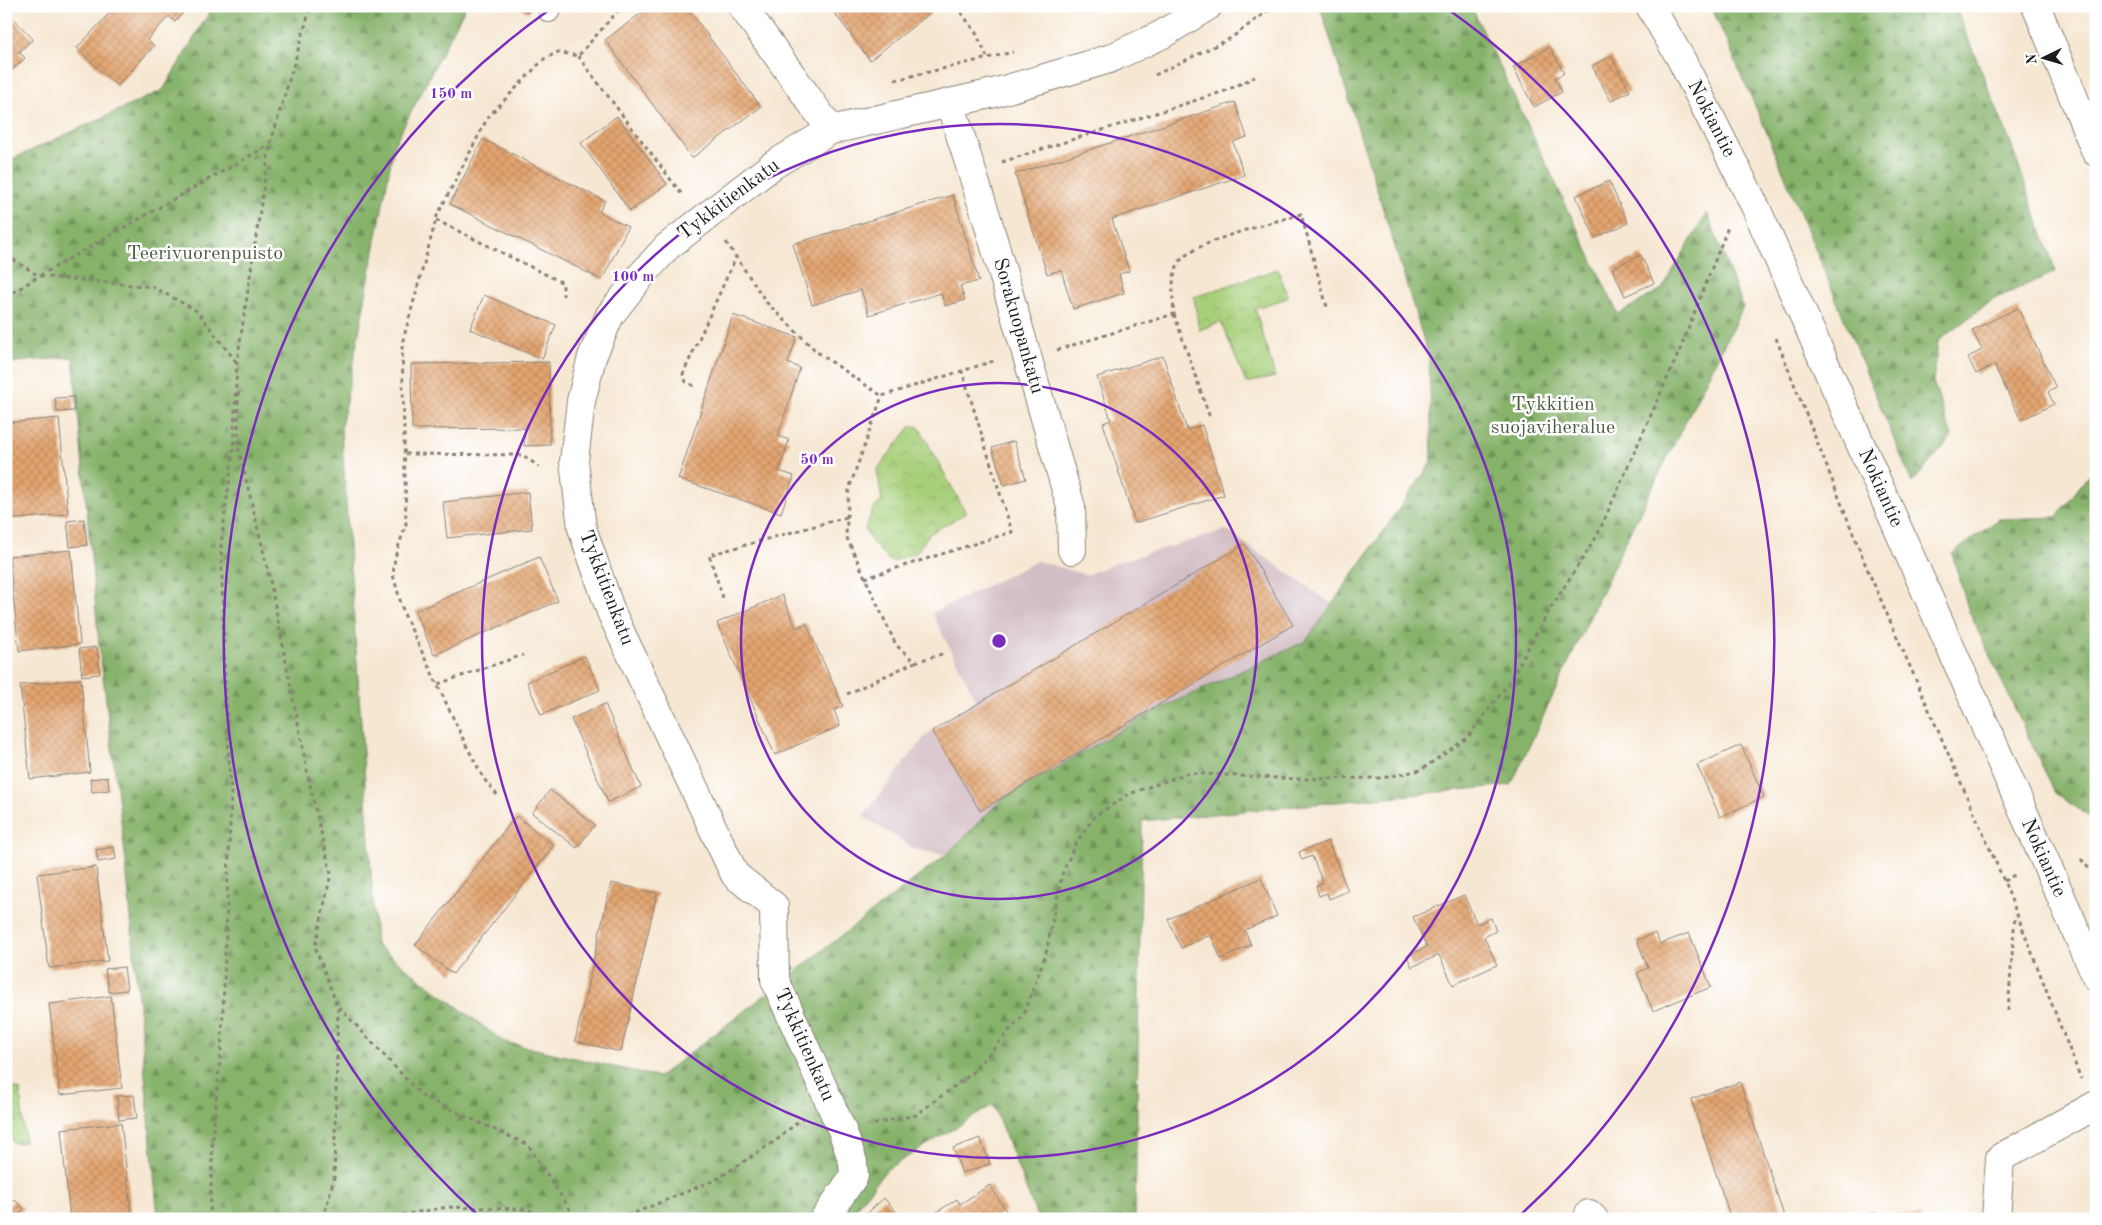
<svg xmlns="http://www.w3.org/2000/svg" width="2102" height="1225" viewBox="0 0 2102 1225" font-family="'Old Standard TT',serif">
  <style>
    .industrial { fill: #d2bec4 }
    .forest { fill: url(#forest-firs); stroke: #516744 }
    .park { fill: url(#park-crowns); stroke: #62764c }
    .building { fill: url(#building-cross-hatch) }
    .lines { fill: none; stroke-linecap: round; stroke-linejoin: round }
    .lane-casing { stroke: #898277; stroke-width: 22 }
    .street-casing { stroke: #898277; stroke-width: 30 }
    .secondary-casing { stroke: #898277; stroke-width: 30 }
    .highway-casing { stroke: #898277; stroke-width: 30 }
    .path { stroke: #898277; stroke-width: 3; stroke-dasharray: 4 4; stroke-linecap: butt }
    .lane { stroke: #fff; stroke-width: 20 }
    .street { stroke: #fff; stroke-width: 28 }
    .secondary { stroke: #fff; stroke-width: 28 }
    .highway { stroke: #fff; stroke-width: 28 }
    .ring { fill: none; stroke: #7b2cbf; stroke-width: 2.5 }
    .labels { text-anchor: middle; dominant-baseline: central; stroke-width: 5; stroke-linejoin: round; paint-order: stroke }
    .street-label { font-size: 20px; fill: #1c1c1c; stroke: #fff }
    .park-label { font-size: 20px; fill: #4d5b3d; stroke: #fff }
    .centre { fill: #7b2cbf; stroke: #fff; stroke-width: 2.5 }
    .ring-label { font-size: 15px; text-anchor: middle; font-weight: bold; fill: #7b2cbf; stroke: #fff; stroke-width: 5; stroke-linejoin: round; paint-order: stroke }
  </style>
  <defs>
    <pattern id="forest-firs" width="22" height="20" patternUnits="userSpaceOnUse" patternTransform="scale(1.25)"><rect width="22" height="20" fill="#86b26b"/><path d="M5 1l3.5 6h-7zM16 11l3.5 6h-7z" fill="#6d9057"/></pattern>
    <pattern id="park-crowns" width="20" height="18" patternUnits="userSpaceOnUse" patternTransform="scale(1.25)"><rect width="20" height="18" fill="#a8d07b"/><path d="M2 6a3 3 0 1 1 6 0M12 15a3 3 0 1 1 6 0" fill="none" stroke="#90b26a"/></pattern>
    <pattern id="building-cross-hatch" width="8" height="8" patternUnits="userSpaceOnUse" patternTransform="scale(1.25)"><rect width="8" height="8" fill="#e3a571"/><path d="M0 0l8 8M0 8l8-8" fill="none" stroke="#c28d61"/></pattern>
  </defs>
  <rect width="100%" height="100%" fill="#fff"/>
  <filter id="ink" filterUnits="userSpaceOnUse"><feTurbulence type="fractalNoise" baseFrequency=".02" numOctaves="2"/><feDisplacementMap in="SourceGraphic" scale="10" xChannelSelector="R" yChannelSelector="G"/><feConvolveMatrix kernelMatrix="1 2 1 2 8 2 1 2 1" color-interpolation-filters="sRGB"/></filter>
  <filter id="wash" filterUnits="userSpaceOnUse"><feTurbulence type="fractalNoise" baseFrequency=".0096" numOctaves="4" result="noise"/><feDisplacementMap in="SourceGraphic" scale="20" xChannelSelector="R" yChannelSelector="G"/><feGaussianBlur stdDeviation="1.12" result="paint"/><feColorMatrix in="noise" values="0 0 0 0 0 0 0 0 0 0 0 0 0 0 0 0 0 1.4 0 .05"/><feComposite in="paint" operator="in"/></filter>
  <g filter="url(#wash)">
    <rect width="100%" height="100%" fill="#f6e7d2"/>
    <!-- industrial -->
    <path class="industrial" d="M1226 530 1331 603 1306 641 1143 717 1001 800 946 855 914 849 863 816 927 734 976 700 932 613 1037 561 1086 575 1115 563Z"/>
    <!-- forest -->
    <path class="forest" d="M213 6H466L394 145 341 428 376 945 504 1042 659 1077 946 855 1001 800 1143 717 1306 641 1432 462 1429 357 1320 6H1471L1618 314 1662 289 1707 213 1743 307 1624 544 1511 785 1142 821 1135 1219H1038L993 1105 887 1169 847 1219H158L125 853 99 644 73 357 6 363V162L163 90Z
      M1711 6H1955L2009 139 2056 272 1994 299 1938 341 1933 382 1952 437 1912 483 1768 135Z
      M2096 465V821L2055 793 1969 612 1952 554 1999 519 2057 517Z"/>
    <!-- park -->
    <path class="park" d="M1278 269 1288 298 1255 308 1275 377 1246 383 1221 322 1199 330 1194 297Z
      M911 426 919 427 966 513 929 534 916 553 891 562 872 543 865 528 873 510 882 500 877 470Z
      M6 1084 20 1090 25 1142 14 1143 6 1134Z"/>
    <g id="blocks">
      <!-- building -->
      <path class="building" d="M116 6H189L175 22 169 16 147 40 154 46 117 86 77 48Z
        M515 6H531L528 13Z
        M651 6H686L761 107 692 158 605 40Z
        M829 6H929L933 11 870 60Z
        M6 11 33 39 19 52 25 58 6 76Z
        M1550 47 1564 73 1555 78 1562 92 1534 107 1513 67Z
        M1611 56 1630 91 1611 101 1592 66Z
        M1235 102 1247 137 1233 142 1244 175 1112 219 1129 271 1119 274 1124 293 1073 309 1061 270 1047 274 1015 174Z
        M617 116 667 184 630 211 581 143Z
        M483 139 605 201 599 212 628 227 602 280 450 204Z
        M1609 181 1628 223 1595 238 1576 196Z
        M953 195 979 281 960 286 965 300 945 306 941 293 869 315 861 290 812 305 793 244Z
        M1641 255 1654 283 1625 296 1612 268Z
        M484 295 556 325 542 359 470 329Z
        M2018 308 2056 388 2048 392 2054 404 2021 420 1994 365 1976 374 1968 357 1982 350 1972 330Z
        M733 315 797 337 788 363 800 368 778 436 789 440 779 471 794 476 781 513 678 479Z
        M1163 356 1187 430 1202 425 1224 495 1135 523 1103 423 1111 420 1097 377Z
        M549 362 550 445 524 446 525 428 412 429 411 364Z
        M74 397V411L57 412 55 398Z
        M59 418 68 514 7 520 6 423Z
        M1014 441 1026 479 1004 485 992 448Z
        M528 492 532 529 447 538 443 502Z
        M84 519 87 545 70 547 67 521Z
        M1245 544 1293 625 980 811 932 731Z
        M71 550 80 644 19 651 9 556Z
        M539 557 558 601 434 655 415 611Z
        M782 595 796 628 806 623 843 706 834 710 840 726 775 755 717 623Z
        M97 647 100 674 82 676 79 649Z
        M585 656 600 690 541 715 527 682Z
        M81 679 90 772 30 779 20 685Z
        M605 704 641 787 608 802 571 719Z
        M1741 745 1764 797 1720 817 1697 765Z
        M108 777 109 790 92 792 90 779Z
        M550 790 595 825 577 848 532 813Z
        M516 816 554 845 453 974 415 945Z
        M1328 841 1348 891 1329 899 1327 893 1319 896 1316 886 1323 883 1312 856 1302 860 1299 852Z
        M114 847 116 859 98 862 96 850Z
        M96 867 108 961 49 968 37 874Z
        M1261 878 1277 916 1245 930 1251 945 1221 959 1211 935 1181 948 1168 919Z
        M611 883 657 893 621 1052 575 1041Z
        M1464 895 1477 924 1491 918 1496 931 1484 937 1497 965 1453 985 1439 955 1412 967 1407 956 1427 947 1413 917Z
        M1655 933 1660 944 1689 933 1711 987 1653 1011 1637 973 1648 968 1637 940Z
        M124 967 127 990 109 992 105 969Z
        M111 996 122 1088 60 1095 49 1004Z
        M1740 1082 1785 1219H1731L1691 1099Z
        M134 1095 137 1118 119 1120 117 1096Z
        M121 1123 132 1219H70L61 1129Z
        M980 1138 990 1164 962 1173 953 1148Z
        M990 1185 1006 1211 997 1217 998 1219H926L957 1199 960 1204Z
        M884 1198 902 1219H861Z
        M15 1200 24 1209 14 1219H6V1208Z
        M1871 1213 1921 1216V1219H1871Z"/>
    </g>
  </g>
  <g filter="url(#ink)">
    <use href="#blocks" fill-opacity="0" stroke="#898277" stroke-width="1"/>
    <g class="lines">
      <!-- lane casing -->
      <g class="lane-casing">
        <path id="lane" d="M549 12 552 6"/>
      </g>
      <!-- street casing -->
      <g class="street-casing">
        <path id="street" d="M742 6 831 130
          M950 103 987 219 1071 507 1072 550
          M1589 1214 1594 1219
          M824 1219 854 1176 853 1162 842 1130 775 980 774 906 735 875 611 612 582 528 574 461 581 401 592 357 610 315 639 278 667 247 773 165 831 130 994 93 1109 59 1161 35 1208 6
          M1996 1219 2000 1158 2096 1105"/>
      </g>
      <!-- secondary casing -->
      <g class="secondary-casing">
        <path id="secondary" d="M1650 6 1681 59 1756 208 2096 976"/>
      </g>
      <!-- highway casing -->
      <g class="highway-casing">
        <path id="highway" d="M2036 6 2096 152"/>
      </g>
      <!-- path -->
      <path class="path" d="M956 6 975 31 988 59
        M578 56 683 196
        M1155 75 1231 38 1274 6
        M895 80 1013 52
        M1002 162 1225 91 1255 77
        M436 220 563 283V296
        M726 242 767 303 817 352 882 396
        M6 255 39 276 153 287 197 311 237 363
        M6 297 39 276 269 145
        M1174 314 1210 418
        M1776 338 1866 566 2004 881 2081 1079
        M1057 350 1174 314C1173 298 1170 275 1180 261 1194 241 1276 222 1301 214L1327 307
        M694 386 686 382 683 374 736 257
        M238 392V446L269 575 311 790 331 874 315 947 338 1007 334 1178 323 1219
        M405 454 523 455 539 467
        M865 578 1012 532 962 371
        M723 598 709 555 847 517
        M942 654 915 662 896 645 846 536 849 489 882 396 997 360
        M438 684 523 655
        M847 694 915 662
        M497 795 484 779 466 745 404 614 393 575 395 557 406 524 402 344 437 216 488 117 544 59 558 52 578 56 622 6
        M2081 859 2096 877
        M2004 881 2016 874
        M339 1007 422 1096 528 1145 576 1219
        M2008 1011 2015 915
        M874 1124 916 1115 971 1074 1024 1014 1046 953 1062 874 1076 843 1095 816 1129 794 1188 773 1296 779 1382 778 1421 770 1467 738 1508 684 1550 609 1597 536 1679 352 1728 227
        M210 1219 213 1133 222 1038 231 795 225 683 221 544 233 453 237 362 270 145 311 6
        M378 1219 448 1207 525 1209 556 1219
        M620 1219 717 1179 778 1139 802 1118"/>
      <!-- lane -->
      <use href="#lane" class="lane"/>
      <!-- street -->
      <use href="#street" class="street"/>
      <!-- secondary -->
      <use href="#secondary" class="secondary"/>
      <!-- highway -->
      <use href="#highway" class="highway"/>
    </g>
  </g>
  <!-- distance rings -->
  <g class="ring">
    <circle cx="999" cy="641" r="258"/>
    <circle cx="999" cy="641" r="517"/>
    <path d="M480 1217A775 775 0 0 1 549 10M1449 10A775 775 0 0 1 1518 1217"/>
  </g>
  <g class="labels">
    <!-- street labels -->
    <g class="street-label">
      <text transform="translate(1711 119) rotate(63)">Nokiantie</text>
      <text transform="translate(729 200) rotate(-37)">Tykkitienkatu</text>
      <text transform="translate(1018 326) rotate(74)">Sorakuopankatu</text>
      <text transform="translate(1880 488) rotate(66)">Nokiantie</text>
      <text transform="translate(606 588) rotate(69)">Tykkitienkatu</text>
      <text transform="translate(2043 858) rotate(66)">Nokiantie</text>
      <text transform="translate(804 1045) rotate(66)">Tykkitienkatu</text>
    </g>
    <!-- park labels -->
    <g class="park-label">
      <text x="205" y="254">Teerivuorenpuisto</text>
      <text x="1553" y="405">Tykkitien<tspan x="1553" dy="23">suojaviheralue</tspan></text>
    </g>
  </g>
  <circle cx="999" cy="641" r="8" class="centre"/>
  <g class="ring-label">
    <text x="451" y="98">150 m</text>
    <text x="633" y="281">100 m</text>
    <text x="817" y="464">50 m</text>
  </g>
  <!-- margin -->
  <rect width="2102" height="1225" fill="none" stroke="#fff" stroke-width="25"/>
  <!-- north arrow -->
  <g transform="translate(2044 58) rotate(265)" stroke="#ffffff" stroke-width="4" paint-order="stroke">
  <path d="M0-4L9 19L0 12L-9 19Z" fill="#1c1c1c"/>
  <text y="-8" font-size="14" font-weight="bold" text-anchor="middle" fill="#1c1c1c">N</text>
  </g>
</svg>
